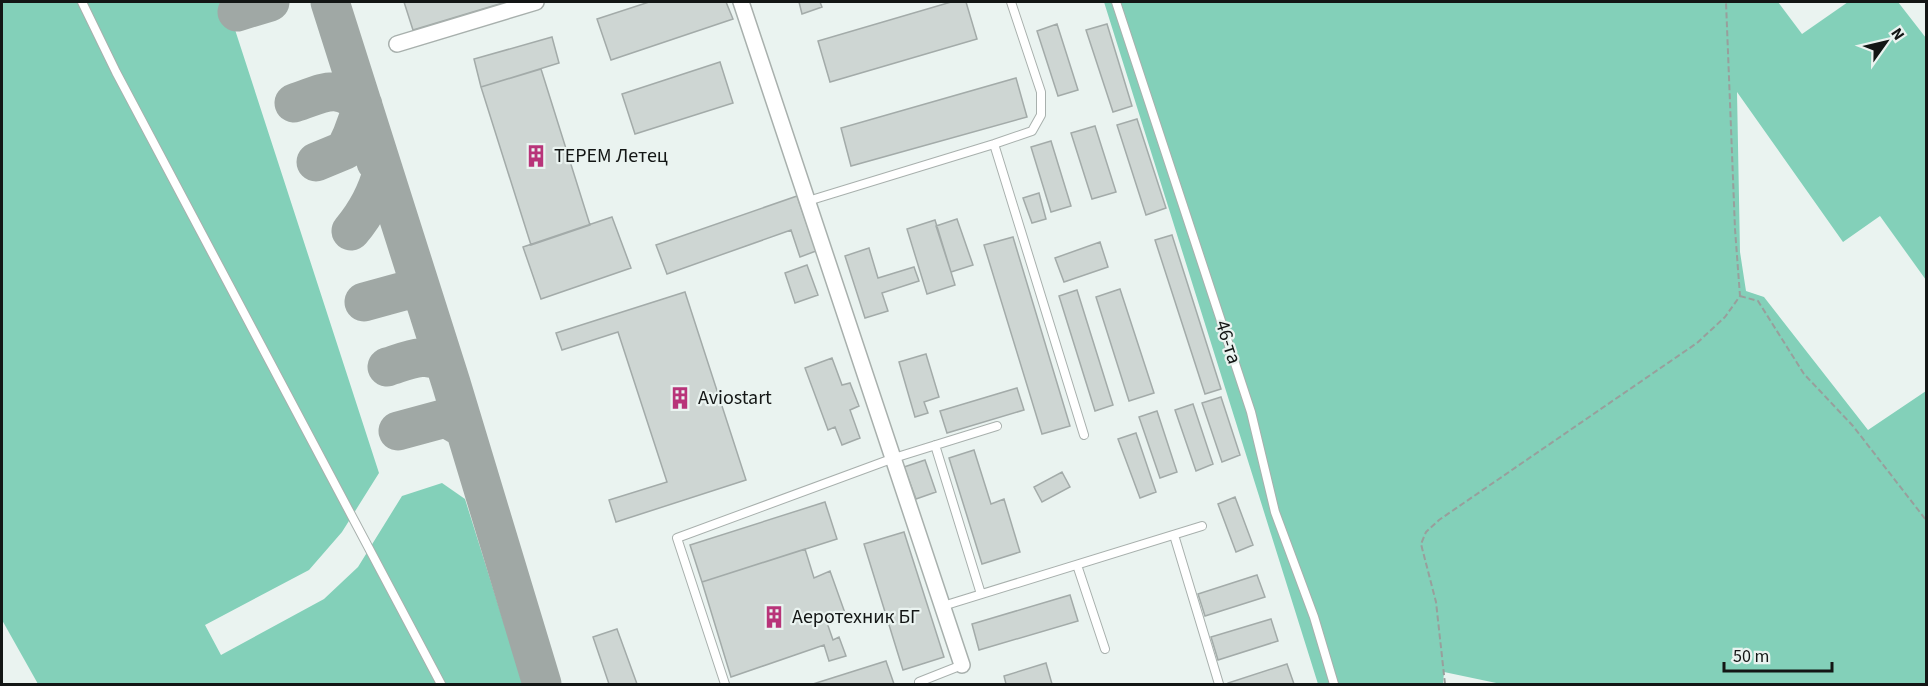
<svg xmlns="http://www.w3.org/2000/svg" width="1928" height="686" viewBox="0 0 1928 686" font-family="'Source Sans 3',sans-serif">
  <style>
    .green { fill: #83d0b9 }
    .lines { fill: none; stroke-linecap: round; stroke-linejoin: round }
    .taxiway { stroke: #a0a8a5; stroke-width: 39 }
    .building { fill: #ced6d3; stroke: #a3aba9; stroke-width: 1.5 }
    .lane-casing { stroke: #a8b0ad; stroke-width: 10 }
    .street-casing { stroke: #a8b0ad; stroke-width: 18 }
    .path { stroke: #989f9c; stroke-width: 2; stroke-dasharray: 6 3; stroke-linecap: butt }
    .lane { stroke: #fff; stroke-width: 8 }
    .street { stroke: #fff; stroke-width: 15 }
    .labels { text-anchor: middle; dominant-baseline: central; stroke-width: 4.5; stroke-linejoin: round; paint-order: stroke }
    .poi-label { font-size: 20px; fill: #131615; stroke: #eaf3f0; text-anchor: start }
    .street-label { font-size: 20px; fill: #131615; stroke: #eaf3f0 }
  </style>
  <rect width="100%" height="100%" fill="#eaf3f0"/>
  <!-- green -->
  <path class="green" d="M2 2H226L379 473 342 532 309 570 205 625 221 655 324 599 358 567 402 496 442 483 465 499 523 684H38L2 620Z
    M1104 2H1778L1802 34 1848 2H1898L1926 38V280L1880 216 1843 242 1737 92 1740 252 1746 291 1764 297 1868 430 1926 391V684H1501L1444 672 1443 684H1318Z"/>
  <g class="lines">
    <!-- taxiway -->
    <path class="taxiway" d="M330 2 451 383 542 684
      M237 12 270 2
      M294 103C325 93 335 83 363 105L352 135 345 150 316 162
      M351 231C367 212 377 193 383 169L376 162
      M364 302 404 291 410 290 423 296
      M387 367C407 361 425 351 444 363
      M398 431 446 418 465 429"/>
  </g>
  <!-- building -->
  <path class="building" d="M404 2H506L413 30Z
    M649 2H726L733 19 611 60 597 19Z
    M799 2H820L822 7 802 14Z
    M951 2H966L977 39 830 82 818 41Z
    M1057 24 1078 90 1058 96 1037 31Z
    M1107 24 1132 106 1113 112 1086 30Z
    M552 37 559 63 481 87 474 59Z
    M720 62 733 103 635 134 622 94Z
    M541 69 590 225 531 245 481 87Z
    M1016 78 1027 117 851 166 841 128Z
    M1137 119 1166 208 1146 215 1117 125Z
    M1095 126 1116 192 1092 199 1071 133Z
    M1051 141 1071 206 1051 212 1031 147Z
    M1039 193 1046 219 1032 223 1023 198Z
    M797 196 816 251 800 257 791 230 667 274 656 245Z
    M612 217 631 268 541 299 523 247Z
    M957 219 973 265 951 272 936 226Z
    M935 220 955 285 927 294 907 229Z
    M1172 235 1221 389 1205 394 1155 240Z
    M1013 237 1070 426 1042 434 984 245Z
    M1100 242 1108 267 1064 282 1055 258Z
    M869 248 878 278 914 267 919 281 882 293 888 311 865 318 845 256Z
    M807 265 818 295 795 303 785 273Z
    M1120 289 1154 393 1129 401 1096 297Z
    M1077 290 1113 405 1095 411 1059 296Z
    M685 292 746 480 616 522 609 500 667 482 618 332 562 350 556 333Z
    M926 354 939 397 924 402 928 413 915 417 899 362Z
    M832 358 842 385 850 383 859 406 850 410 860 438 842 445 835 427 828 430 805 368Z
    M1017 388 1024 410 947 433 940 411Z
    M1221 397 1240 455 1222 462 1202 403Z
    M1193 404 1213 464 1196 471 1175 410Z
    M1157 411 1177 472 1160 478 1139 417Z
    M1136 433 1156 492 1140 498 1118 439Z
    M974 450 991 504 1004 499 1020 552 982 564 949 458Z
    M925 460 936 492 916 499 904 467Z
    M1062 472 1070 487 1042 502 1034 487Z
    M1235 497 1253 545 1236 552 1218 504Z
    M825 502 837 539 702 582 690 545Z
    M904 532 944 657 903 670 864 544Z
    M805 549 814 578 830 571 845 613 826 620 833 640 839 637 846 656 829 661 824 645 731 677 702 582Z
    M1257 575 1265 597 1205 616 1198 594Z
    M1070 595 1078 621 979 650 972 624Z
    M1271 619 1278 641 1218 660 1211 637Z
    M617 629 637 684H609L593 637Z
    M886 661 894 684H813Z
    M1046 663 1052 684H1006L1004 676Z
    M1287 664 1294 684H1228V683Z"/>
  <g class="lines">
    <!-- lane casing -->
    <g class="lane-casing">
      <path id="lane" d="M82 2 116 72 441 684
        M1116 2 1251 412 1275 512 1314 617 1334 684
        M994 144 1084 435
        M808 201 994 144 1032 131 1041 115V92L1011 2
        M935 445 981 594
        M1174 535 1219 684
        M1077 565 1105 649
        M943 606 1202 526
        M725 684 677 538 894 458 997 426
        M920 684 919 682 962 665"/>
    </g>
    <!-- street casing -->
    <g class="street-casing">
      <path id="street" d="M741 2 962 665
        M397 44 536 2"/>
    </g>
    <!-- path -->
    <path class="path" d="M1740 296 1758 301 1804 374 1853 426 1926 520
      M1445 684 1436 602 1421 544 1426 532 1439 520 1697 343 1725 317 1740 296 1735 229 1726 2"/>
    <!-- lane -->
    <use href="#lane" class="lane"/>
    <!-- street -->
    <use href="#street" class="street"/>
  </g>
  <!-- icons -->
  <defs>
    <g id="building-bare" transform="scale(1.8)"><path d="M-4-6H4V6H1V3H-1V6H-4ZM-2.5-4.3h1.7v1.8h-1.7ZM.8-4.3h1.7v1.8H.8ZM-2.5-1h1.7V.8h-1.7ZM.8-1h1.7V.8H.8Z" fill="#b83479" stroke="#eaf3f0" stroke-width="2.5" paint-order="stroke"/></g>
  </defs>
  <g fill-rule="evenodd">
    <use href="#building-bare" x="536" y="156"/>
    <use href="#building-bare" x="680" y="398"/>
    <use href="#building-bare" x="774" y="617"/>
  </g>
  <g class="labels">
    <!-- poi labels -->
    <g class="poi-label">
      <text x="554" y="156">ТЕРЕМ Летец</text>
      <text x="698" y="398">Aviostart</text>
      <text x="792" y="617">Аеротехник БГ</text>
    </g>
    <!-- street labels -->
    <g class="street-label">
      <text transform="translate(1228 342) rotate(72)">46-та</text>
    </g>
  </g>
  <!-- border -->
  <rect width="1928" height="686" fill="none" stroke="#131615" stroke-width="6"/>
  <!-- north arrow -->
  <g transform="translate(1886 42) rotate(56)" stroke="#eaf3f0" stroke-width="4.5" paint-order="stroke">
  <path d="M0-4.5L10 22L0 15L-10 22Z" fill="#131615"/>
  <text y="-9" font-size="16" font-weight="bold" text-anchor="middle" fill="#131615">N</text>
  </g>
  <!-- scale -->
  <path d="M1724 662v9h108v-9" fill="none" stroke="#131615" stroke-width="3"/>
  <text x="1733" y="662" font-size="18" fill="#131615" stroke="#eaf3f0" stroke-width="4.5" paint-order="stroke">50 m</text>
</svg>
